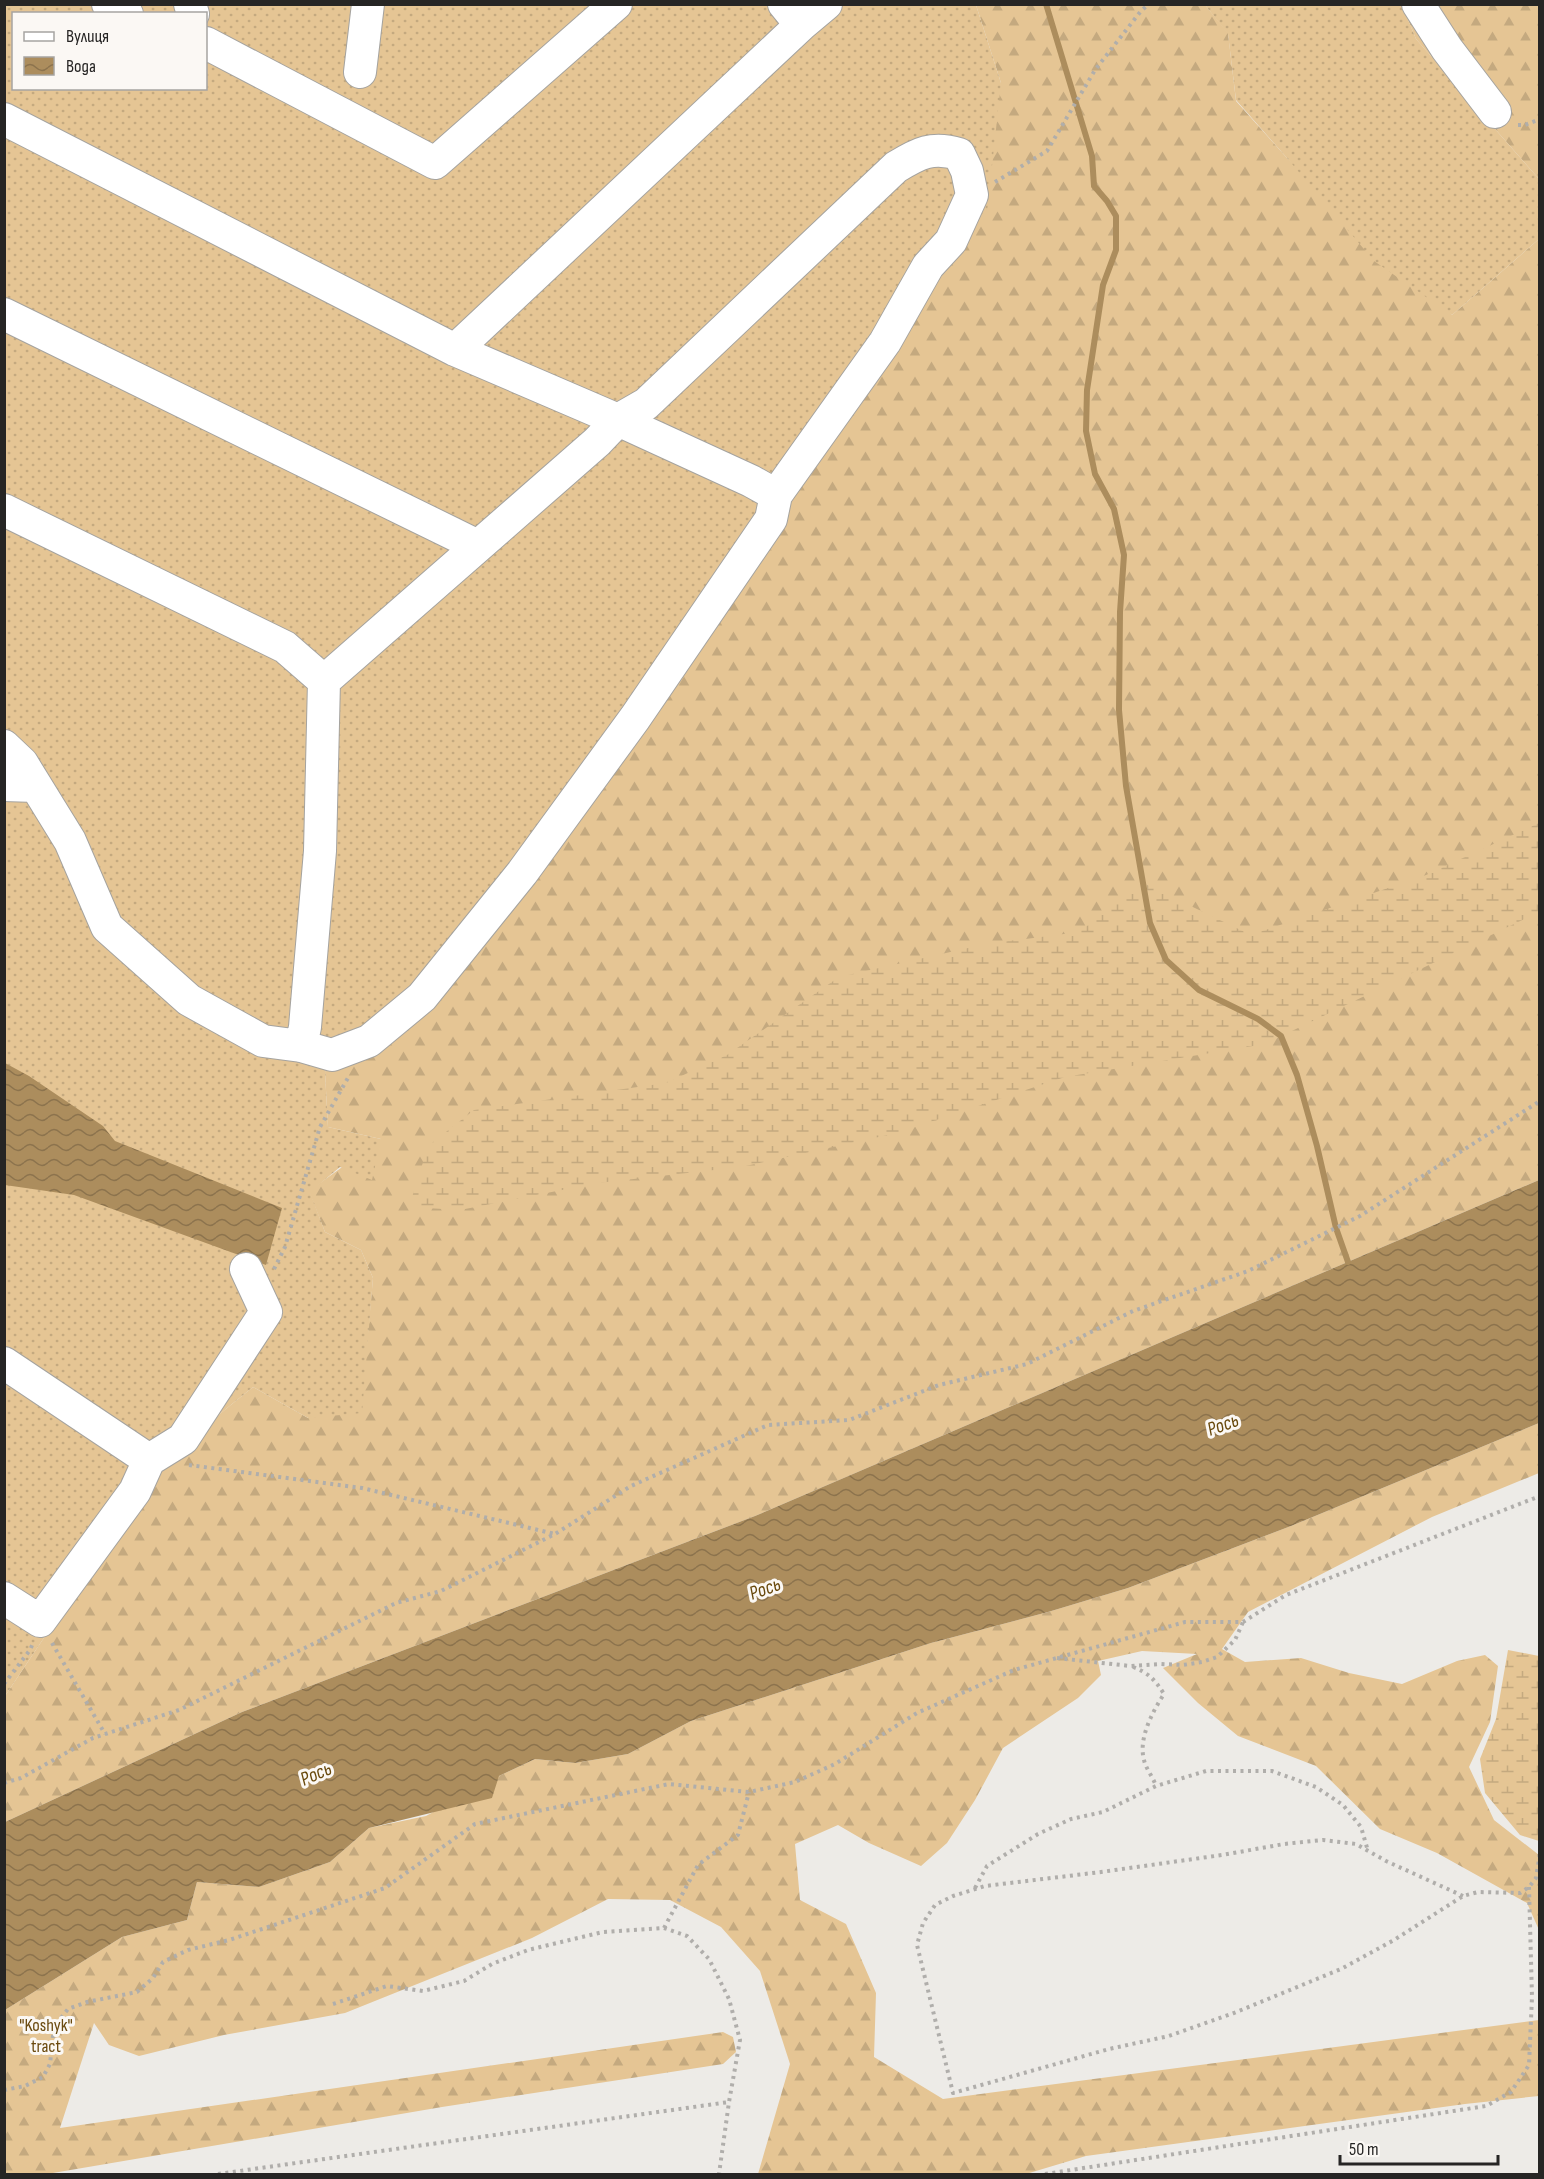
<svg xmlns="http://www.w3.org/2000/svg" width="1544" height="2179" viewBox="0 0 1544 2179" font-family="'Sofia Sans Condensed',sans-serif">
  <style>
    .forest { fill: url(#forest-firs) }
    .wetland { fill: url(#wetland-marsh) }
    .garden { fill: url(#garden-dots); fill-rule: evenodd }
    .water { fill: url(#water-waves) }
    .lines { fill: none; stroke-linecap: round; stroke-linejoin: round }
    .stream { stroke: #ac8d5d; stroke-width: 6 }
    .minor-casing { stroke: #a5a39f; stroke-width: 34 }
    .path { stroke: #b0aeab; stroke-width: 4; stroke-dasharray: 3 4.5; stroke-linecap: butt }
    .minor { stroke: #fff; stroke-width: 32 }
    .labels { text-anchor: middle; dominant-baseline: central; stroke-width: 6; stroke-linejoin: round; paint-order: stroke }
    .park-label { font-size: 18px; fill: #6a490e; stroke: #fbf8f4 }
    .water-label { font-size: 20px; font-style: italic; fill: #68480b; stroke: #fbf8f4 }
  </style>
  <defs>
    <pattern id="forest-firs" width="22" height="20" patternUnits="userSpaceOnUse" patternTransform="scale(1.5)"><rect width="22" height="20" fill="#e5c594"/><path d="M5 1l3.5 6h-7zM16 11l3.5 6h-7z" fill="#c4a97f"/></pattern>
    <pattern id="wetland-marsh" width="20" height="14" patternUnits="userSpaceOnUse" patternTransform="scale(1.5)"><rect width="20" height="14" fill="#e5c594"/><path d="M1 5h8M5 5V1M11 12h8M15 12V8" fill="none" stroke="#c4a97f"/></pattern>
    <pattern id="garden-dots" width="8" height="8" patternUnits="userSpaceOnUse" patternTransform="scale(1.5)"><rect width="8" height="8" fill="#e5c594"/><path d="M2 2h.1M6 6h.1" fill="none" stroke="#c4a97f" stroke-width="1.8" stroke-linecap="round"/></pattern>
    <pattern id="water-waves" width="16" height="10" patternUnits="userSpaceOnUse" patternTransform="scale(1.5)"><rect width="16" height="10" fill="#ac8d5d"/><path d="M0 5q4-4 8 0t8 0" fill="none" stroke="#8c734d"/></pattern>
  </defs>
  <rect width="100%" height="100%" fill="#edebe7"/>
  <!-- forest -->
  <path class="forest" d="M976 5H1205L1228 33 1236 101 1287 158 1452 315 1539 239V1180L755 1516 242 1712 5 1822V1696L163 1460 253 1387 308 1418 367 1344 373 1278 361 1250 325 1232 309 1191 381 1139 328 1127 325 1072 424 1012 1001 83Z
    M1402 5H1539V179L1416 39Z
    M1539 1423V1473L1432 1517 1248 1612 1222 1649 1245 1662 1301 1658 1349 1673 1402 1684 1457 1661 1485 1655 1498 1666 1490 1722 1469 1767 1494 1820 1539 1855V1930L1527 1903 1437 1853 1380 1829 1316 1766 1238 1736 1198 1703 1163 1668 1197 1654 1142 1651 1098 1661 1101 1675 1078 1698 1003 1748 975 1800 947 1843 921 1866 869 1843 838 1825 795 1844 800 1900 846 1924 876 1993 874 2057 943 2099 1539 2020V2096L1465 2104 1086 2156 1026 2174H758L790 2064 760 1971 721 1927 670 1900 608 1899 532 1938 345 2013 224 2035 139 2056 109 2045 94 2023 60 2128 723 2032 733 2037 736 2052 723 2064 442 2107 47 2174H5V2010L122 1937 187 1920 197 1882 259 1887 330 1862 369 1828 426 1816 499 1776 535 1759 575 1763 628 1754 691 1721 931 1643 1048 1612 1128 1588 1291 1526Z"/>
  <!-- wetland -->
  <path class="wetland" d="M1539 823V912L1265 1044 1065 1077 897 1133 741 1167 598 1183 460 1210 409 1207 428 1146 474 1110 666 1083 727 1055 839 977 986 944 1079 932 1143 883 1251 935 1426 875Z
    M1508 1650 1539 1656V1841L1520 1835 1485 1793 1480 1759 1496 1719Z"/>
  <!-- garden -->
  <path class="garden" d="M5 5H976L1001 83 987 212 424 1012 325 1072 328 1127 381 1139 372 1180 340 1167 310 1192 325 1232 361 1250 373 1278 362 1413 308 1418 253 1387 163 1460 5 1696ZM14 14H206V88H14Z
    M1205 5H1402L1416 39 1539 179V239L1452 315 1374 261 1287 158 1236 100 1228 34Z"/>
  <!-- water -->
  <path class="water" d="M5 1063 29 1076 103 1126 115 1141 282 1208 266 1265 74 1195 5 1185Z
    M1539 1180V1423L1291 1526 1128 1588 1048 1612 931 1643 691 1721 628 1754 575 1763 535 1759 499 1776 492 1798 369 1828 330 1862 259 1887 197 1882 187 1920 122 1937 5 2010V1822L242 1712 755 1516Z"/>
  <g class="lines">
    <!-- stream -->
    <path class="stream" d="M1046 4 1092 156 1094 186 1107 201 1116 216V250L1103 285 1087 390 1086 431 1095 474 1114 509 1124 555 1120 612 1119 710 1126 786 1150 923 1166 960 1199 990 1258 1019 1281 1036 1297 1075 1317 1146 1336 1228 1348 1262"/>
    <!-- minor casing -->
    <g class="minor-casing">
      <path id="minor" d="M108 4 127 14
        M190 4 193 14
        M1418 4 1447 49 1495 112
        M801 25 826 4
        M206 43 435 163 616 4
        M360 72 368 4
        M4 119 455 350 618 420 597 442 324 681
        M4 314 478 546
        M455 350 801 25 784 4
        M618 420 646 404 896 167C919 153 932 146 959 154L967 171 972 195 951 241 928 266 885 342 776 495
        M4 510 285 647 324 681 320 851 305 1027 301 1046
        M4 746 22 763 70 841 107 927 189 1000 263 1041 301 1046 332 1055 369 1041 422 997 522 873 635 718 771 519 776 495 751 481 618 420
        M4 785 36 786
        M4 1363 149 1460
        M4 1598 40 1621 135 1491 149 1460 183 1439 266 1312 246 1269"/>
    </g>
    <!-- path -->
    <path class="path" d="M1518 125H1525L1540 119
      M995 182 1047 151 1095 70 1141 11 1149 4
      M274 1269 285 1247 320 1127 349 1076
      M189 1465 362 1488 555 1534
      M52 1643 105 1734
      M1057 1658 1130 1666 1161 1664 1183 1665 1202 1662 1217 1657 1235 1640 1243 1622
      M1133 1667C1149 1673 1155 1680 1164 1694 1153 1711 1138 1738 1144 1760 1146 1769 1153 1777 1156 1786
      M4 1684 30 1650 33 1643
      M4 1783 21 1778 93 1738 179 1710 396 1603 441 1591 555 1534 631 1486 768 1425 849 1420 939 1385 1027 1364 1133 1311 1248 1271 1360 1216 1540 1101
      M975 1888 987 1866 1038 1834 1071 1819 1103 1812 1156 1786 1206 1771H1272L1316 1787 1343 1805 1361 1827 1368 1851
      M1463 1896 1386 1861 1356 1844 1323 1840 1284 1844 1222 1855 1101 1872 985 1886 953 1896 935 1905 923 1923 917 1945 953 2093 1109 2049 1169 2036 1234 2013 1341 1969 1394 1940 1463 1896 1478 1892 1520 1893 1529 1887 1536 1878 1540 1853
      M664 1928 698 1865 738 1835 749 1792
      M333 2004 387 1986 423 1991 464 1981 492 1964 528 1950 603 1932 664 1928 687 1936 709 1959 729 1999 740 2040 729 2102 719 2174
      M4 2090 25 2086 43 2077 50 2064 54 2027 68 2009 87 2002 137 1992 153 1978 163 1962 188 1950 229 1940 385 1888 475 1824 669 1784 749 1792 795 1782 835 1764 917 1713 1014 1670 1185 1622H1243L1286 1595 1540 1496
      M218 2174 729 2102
      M1045 2174 1486 2106 1511 2092 1529 2065 1532 1997 1529 1887"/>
    <!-- minor -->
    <use href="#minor" class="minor"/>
  </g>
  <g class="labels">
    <!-- park labels -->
    <g class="park-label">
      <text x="46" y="2025">"Koshyk"<tspan x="46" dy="21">tract</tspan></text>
    </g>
    <!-- water labels -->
    <g class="water-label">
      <text transform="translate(1223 1425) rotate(-20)">Рось</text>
      <text transform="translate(765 1589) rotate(-20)">Рось</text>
      <text transform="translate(316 1774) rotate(-24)">Рось</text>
    </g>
  </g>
  <!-- border -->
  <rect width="1544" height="2179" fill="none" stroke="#262524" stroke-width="12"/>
  <!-- legend -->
  <rect x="12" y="12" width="195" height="78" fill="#fbf8f4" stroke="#a6a4a1" stroke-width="1.5"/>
  <rect x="24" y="32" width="30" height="9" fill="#ffffff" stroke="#a6a4a1" stroke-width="1.5"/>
  <text x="66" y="42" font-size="18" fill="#262524">Вулиця</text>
  <rect x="24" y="57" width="30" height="18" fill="url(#water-waves)" stroke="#a6a4a1" stroke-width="1.5"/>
  <text x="66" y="72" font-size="18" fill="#262524">Вода</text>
  <!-- scale -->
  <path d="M1340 2155v9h158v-9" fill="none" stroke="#262524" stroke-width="3"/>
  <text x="1349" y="2155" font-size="18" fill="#262524" stroke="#fbf8f4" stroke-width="4.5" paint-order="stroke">50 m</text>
</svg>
